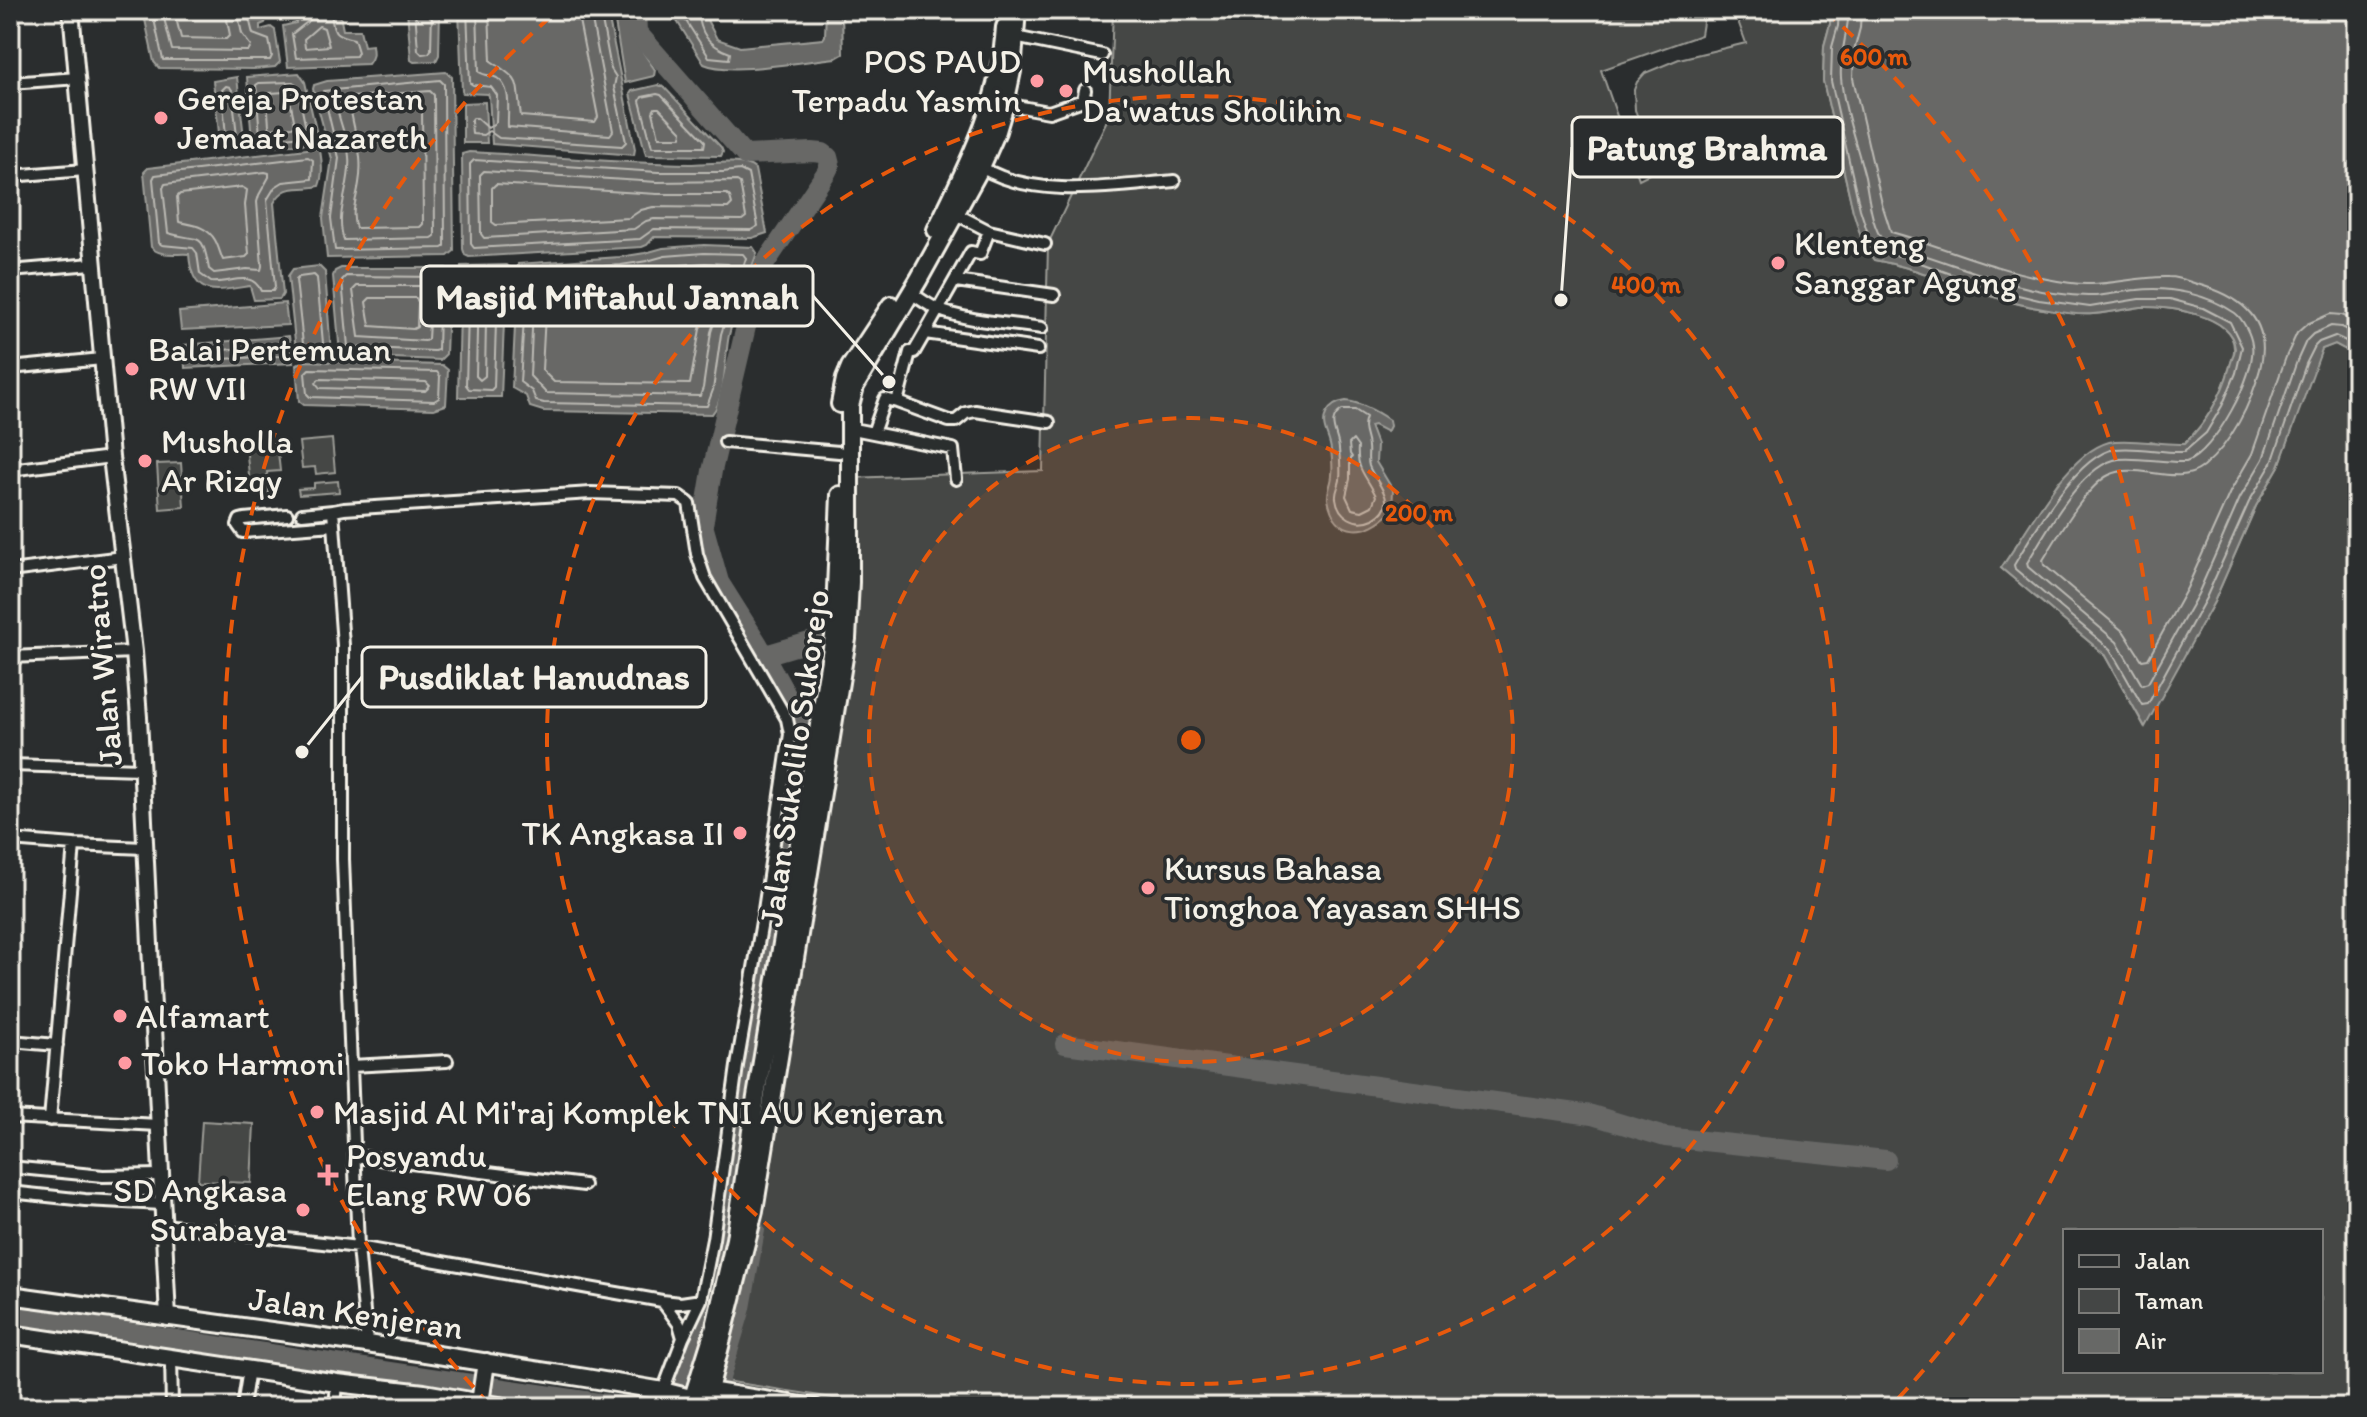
<svg xmlns="http://www.w3.org/2000/svg" width="2367" height="1417" viewBox="0 0 2367 1417" font-family="Itim,sans-serif">
  <style>
    .green { fill: #444645; stroke: #9c9c96; stroke-width: 2; fill-rule: evenodd }
    .water { fill: #676866; stroke: #9f9f9a; stroke-width: 2 }
    .lines { fill: none; stroke-linecap: round; stroke-linejoin: round }
    .shore { stroke: #bcbab4; stroke-width: 2 }
    .river { stroke: #676866; stroke-width: 20 }
    .street-casing { stroke: #f4f1e8; stroke-width: 16 }
    .secondary-casing { stroke: #f4f1e8; stroke-width: 20 }
    .primary-casing { stroke: #f4f1e8; stroke-width: 22 }
    .street { stroke: #2a2d2e; stroke-width: 10 }
    .secondary { stroke: #2a2d2e; stroke-width: 14 }
    .primary { stroke: #2a2d2e; stroke-width: 16 }
    .ring { fill: none; stroke: #e8590c; stroke-width: 4; stroke-dasharray: 14 10 }
    .poi-dot { fill: #ff9aa2; stroke: #2a2d2e; stroke-width: 3 }
    .labels { text-anchor: middle; dominant-baseline: central; stroke-width: 7; stroke-linejoin: round; paint-order: stroke }
    .poi-label { font-size: 34px; fill: #f4f1e8; stroke: #2a2d2e; text-anchor: start }
    .street-label { font-size: 34px; fill: #f4f1e8; stroke: #2a2d2e }
    .centre { fill: #e8590c; stroke: #2a2d2e; stroke-width: 4 }
    .ring-label { font-size: 24px; text-anchor: middle; font-weight: bold; fill: #e8590c; stroke: #2a2d2e; stroke-width: 7; stroke-linejoin: round; paint-order: stroke }
    .leader { fill: none; stroke: #f4f1e8; stroke-width: 3 }
    .callout-dot { fill: #f4f1e8; stroke: #2a2d2e; stroke-width: 3 }
    .callout { fill: #2a2d2e; stroke: #f4f1e8; stroke-width: 3 }
    .callout-label { font-size: 36px; text-anchor: middle; font-weight: bold; fill: #f4f1e8 }
  </style>
  <rect width="100%" height="100%" fill="#2a2d2e"/>
  <filter id="ink" filterUnits="userSpaceOnUse"><feTurbulence type="fractalNoise" baseFrequency=".0125" numOctaves="2"/><feDisplacementMap in="SourceGraphic" scale="16" xChannelSelector="R" yChannelSelector="G"/><feConvolveMatrix kernelMatrix="1 2 1 2 8 2 1 2 1" color-interpolation-filters="sRGB"/></filter>
  <g filter="url(#ink)">
    <!-- green -->
    <path class="green" d="M1113 10H1705L1701 35 1601 70 1639 179 1653 172 1647 141 1635 110 1634 90 1637 82 1645 73 1679 59 1746 43 1734 10H1831L1830 24 1824 46 1823 81 1853 211 1874 260C1930 270 1981 298 2038 308 2055 311 2076 316 2093 314 2109 313 2125 309 2141 307 2167 306 2233 314 2234 348 2235 353 2231 361 2230 366 2222 396 2206 423 2184 444L2165 445 2151 441 2059 481 2001 568 2104 654 2144 726 2214 602 2256 506 2279 466 2314 367 2322 349 2335 344 2352 353 2357 360V1407H891L712 1379 732 1302 850 577V478L1043 471 1048 244 1109 116ZM2065 1231H2321V1371H2065Z
      M332 439 335 472 316 474 315 467 302 468 299 442Z
      M277 443 280 471 267 472 269 493 251 495 246 445Z
      M181 463 184 507 160 509 157 464Z
      M338 481 339 492 299 495 298 489 314 488V483Z
      M202 1121 254 1124 251 1183 198 1181Z"/>
    <!-- water -->
    <path class="water" d="M143 10H247L266 20 265 23 260 25V30L271 27 275 30 280 62 275 67 254 69 159 68 154 62Z
      M339 10 343 30H360L364 46 372 45C373 53 374 57 368 64L288 67 283 26 296 23V15Z
      M407 10H440L439 55 436 61 414 62 411 60Z
      M459 10H607L635 149 634 155 492 144 489 96 488 94 463 93 462 91Z
      M613 10H624C629 34 642 50 655 70L654 76 625 83Z
      M670 10H705L708 22 717 39 740 47 823 39 825 36 826 10H842L843 54 836 58C804 61 731 76 704 64Z
      M1831 10H2357V360L2352 353 2335 344 2322 349 2279 466 2256 506 2214 602 2145 727 2104 654 2001 568C2027 533 2069 446 2115 441 2139 439 2161 445 2184 444 2206 423 2222 396 2230 366 2231 361 2235 353 2235 348 2232 314 2167 306 2141 307 2125 309 2109 313 2093 314 2076 316 2055 311 2038 308 1981 298 1930 270 1874 260L1864 247 1853 211 1823 81 1824 46 1830 24Z
      M446 72 452 77 454 251 448 256 327 258 323 218 332 159 313 89 314 85 327 81Z
      M299 73 305 82 318 139 315 143 255 147 252 142 247 77Z
      M237 77 245 146 221 150 213 81Z
      M658 85 664 87 721 147 723 152 721 156 646 155 630 94 632 91Z
      M485 102 487 143H463V103Z
      M315 148 320 150C322 161 323 176 319 186 298 191 286 182 274 203L283 294 280 299 254 300 250 286C215 291 192 299 189 254 177 253 159 257 151 247L144 172 148 168Z
      M469 152C543 156 617 163 690 164 709 164 742 158 755 169L767 233 752 238 654 237 647 245 642 247 469 257 465 255 463 249 462 154Z
      M704 245 753 247 757 253C747 280 736 307 729 335 724 358 727 396 712 414L543 411 530 407 526 396 512 388 518 264 620 257 645 253 663 248Z
      M506 265 511 268 504 322 501 397H458L461 266Z
      M319 266 325 272 331 352 327 355 301 356 296 350 288 276 293 269Z
      M341 268H446L449 277 446 354 440 360 345 356 340 354 333 276 335 271Z
      M285 303 288 325 181 330 179 312Z
      M289 336 293 363 185 368 184 345Z
      M304 361 442 365 448 370 446 405 434 409 304 405 299 401 296 365Z
      M1346 401C1362 403 1376 411 1389 420L1390 426 1387 432 1374 425 1370 426 1377 445 1376 462 1393 490 1392 511C1369 536 1335 539 1328 499 1327 490 1332 483 1332 475 1333 467 1332 458 1331 450 1330 437 1320 427 1326 414 1330 406 1338 402 1346 401Z"/>
    <g class="lines">
      <!-- shore -->
      <path class="shore" d="M152 10 163 60H270L272 56 269 40 253 34 247 10
        M162 10 172 50 248 51 251 46 242 34 237 10
        M174 10 181 38 226 39 230 35 225 10
        M313 10 311 19 292 34 296 58 356 56 358 52 354 39C333 35 333 32 331 10
        M415 10 418 50 422 54 429 53 431 50 432 10
        M467 10 470 83 473 85 491 87 497 95 496 122 488 128 477 118H473L471 121 472 134 483 135 489 131 499 138 622 146 626 142 614 87 616 77 611 69 600 10
        M477 10 479 72C485 76 491 75 497 78 513 88 507 113 508 127L610 135 613 131 590 10
        M489 10 491 61C524 83 515 79 521 116L595 122 598 117 577 10
        M679 10 709 57 729 59 730 53C708 45 700 34 698 10
        M1839 10 1838 26 1832 47 1831 81 1860 209 1871 243 1878 252 1904 257 1993 289 2039 300 2090 307 2139 299H2170L2203 308 2230 322 2242 347 2236 373 2222 406 2206 433 2184 452C2161 453 2138 446 2115 449 2077 455 2033 533 2014 565L2015 569 2110 649 2142 705 2148 704 2206 598 2249 502 2272 463 2306 364 2315 346 2319 342 2335 336 2357 346
        M1849 10C1848 33 1839 55 1841 78 1844 111 1857 145 1865 177 1869 198 1871 225 1884 243 1951 260 2017 295 2088 296 2104 297 2121 291 2137 290 2169 286 2207 294 2235 313 2243 319 2251 335 2252 345 2257 373 2214 453 2186 462 2163 463 2141 457 2119 459 2082 463 2045 534 2027 563L2028 567 2117 642 2142 685 2148 683 2198 594 2240 498 2263 459 2297 361 2306 341 2313 334 2331 326 2341 327 2357 335
        M1861 10 1860 28 1854 51 1853 78 1882 204 1891 232C1942 246 1990 268 2042 278 2057 281 2075 285 2090 284 2116 284 2141 276 2168 277 2178 277 2188 281 2197 284 2241 296 2273 320 2260 369 2251 404 2232 443 2203 467 2176 488 2138 461 2109 475 2086 486 2057 538 2043 560L2044 565 2124 632 2142 660 2148 659 2187 588 2230 492 2252 454 2286 357 2297 333 2307 324 2330 314 2342 315 2357 322
        M319 26 324 28 329 46 305 48 304 39Z
        M440 80 444 84 445 246 442 248 335 250 331 218 339 158 323 91Z
        M293 82 297 85 307 134 304 136 262 140 260 136 256 85 259 83Z
        M226 86 230 87 232 90 237 136 233 140H228L226 137 222 90Z
        M430 91 434 95 435 236 432 238 344 240C334 212 352 185 349 157 348 137 337 119 336 100L339 98Z
        M285 92 289 95 295 125 292 127 271 129 269 126 267 96 270 93Z
        M657 94 661 95 705 141 704 147H652L640 101 642 97Z
        M420 105 422 108 423 224 420 227 356 228C350 213 357 198 359 183 364 155 355 137 351 111L355 109Z
        M655 108H659L682 132 681 137H659L653 112Z
        M308 157 313 160 312 179 283 182 275 187 267 200 275 287 273 291H261C251 269 231 284 211 282L200 274 197 253 193 248 162 245 159 243 153 179 155 175Z
        M474 160 658 172H723L740 170 748 174 758 226 751 230 654 229 640 239 474 248 471 244 470 164Z
        M484 171 657 182 737 181 740 183 746 217 742 220 654 219 646 221 634 229 484 238 481 234 480 175Z
        M265 172 269 173V177L259 195 257 202 262 266 261 270 247 269 214 273 209 269C202 229 200 243 168 233L163 188 165 184Z
        M496 184 657 194H727L730 197 732 204 728 208 653 207 641 210 629 218 496 225 492 222V188Z
        M242 187 247 190 245 205 249 254 246 257 223 260C220 254 219 247 215 240 207 226 193 225 179 222L177 197 180 194Z
        M704 253 743 254 746 258 721 334 713 390 707 406 544 403 536 401 532 391 520 382 527 271 621 265 647 261 665 256Z
        M705 263 728 264 732 268 711 332 703 388 700 396 546 393 530 376 534 284 536 281 622 275 667 266Z
        M499 273 502 277 496 322 494 387 491 390 469 389 466 385 469 277 472 274Z
        M314 275 317 278 323 343 320 347H307L303 344 296 280 299 277Z
        M705 275 713 276 715 280 700 329 690 384 554 382 542 370 546 295 548 292 623 287 669 277Z
        M346 276 440 277 438 350 434 351 348 347 342 280Z
        M487 283 491 287 486 321 485 376 480 380 476 376 478 287 481 284Z
        M357 286H429L431 290 428 339 425 341 359 337 353 290Z
        M370 298H416L418 302 417 327 413 329 370 326 366 302Z
        M279 345 282 347 283 351 280 356 201 360 197 356 200 352Z
        M309 369 437 372 440 376 439 398 434 401 310 397 307 394 305 373Z
        M319 379 426 382 430 386 425 391 320 388 316 383Z
        M1342 410H1355L1366 417C1361 430 1367 435 1368 447 1369 454 1367 459 1369 466 1375 483 1402 503 1373 519 1356 527 1338 516 1336 498 1335 492 1339 486 1340 480 1341 470 1340 459 1339 449 1338 433 1325 421 1342 410Z
        M1353 440 1358 447C1356 470 1366 475 1376 496L1372 506 1362 511 1352 509 1346 496 1350 479V460L1352 457 1350 454 1349 444Z"/>
      <!-- river -->
      <path class="river" d="M636 10 637 32 745 155 812 152 823 153 828 157 830 165 826 173 764 265 748 318 712 471 703 525 719 582 758 644 805 729 729 1217 710 1305 677 1382
        M765 655 809 642 846 649
        M1065 1044 1592 1115 1665 1137 1886 1160
        M10 1315 626 1407
        M720 1378 741 1308 755 1230"/>
      <!-- street casing -->
      <g class="street-casing">
        <path id="street" d="M1015 37 1102 55
          M10 83 78 78
          M1005 104 1049 112 1083 100 1085 90
          M981 167C1034 200 1115 186 1174 181
          M10 176 85 170
          M956 214 989 231 1045 244
          M10 271 92 264
          M956 281 1054 295
          M911 293C919 298 928 305 937 309 968 322 1009 323 1042 328
          M925 333 971 252 980 254 989 231
          M10 368 102 359
          M897 402 949 421H956L966 413 975 411 1049 422
          M848 428 953 449 956 479
          M873 433 885 399 897 402 910 352H914L925 333 1038 349
          M725 442 839 452
          M10 470 111 457
          M302 514 333 511
          M287 515 244 519 240 520 238 525 243 532 334 525
          M10 571 123 557
          M10 657 134 652
          M10 765 141 769
          M10 840 74 845 144 848
          M10 1041 57 1045
          M351 1066 447 1061
          M10 1117 158 1125
          M50 1120 74 845
          M355 1156 584 1185
          M10 1167 103 1176 161 1175
          M10 1192 85 1200 163 1204
          M164 1225 358 1247 662 1301 681 1303 701 1300
          M662 1301 679 1324 683 1338
          M367 1344 358 1247 343 859V645L333 511 344 509 591 493 679 496 689 503 697 554 705 578 787 719 790 734 764 910 737 1066 713 1239 701 1300 683 1338 663 1391
          M171 1356 172 1407
          M243 1407 249 1369
          M335 1407 337 1383
          M423 1407 424 1393"/>
      </g>
      <!-- secondary casing -->
      <g class="secondary-casing">
        <path id="secondary" d="M71 10 111 457 134 652 139 717 168 1318
          M709 1390 815 1407
          M706 1402 739 1407"/>
      </g>
      <!-- primary casing -->
      <g class="primary-casing">
        <path id="primary" d="M936 230C969 162 1000 104 1005 27
          M840 404 845 379 850 367 891 305
          M10 1295 367 1344 586 1378 663 1391 706 1402 754 1211 847 639 850 582V406L855 386 919 279 981 167 997 131 1005 104 1012 71 1017 10
          M10 1334 337 1383 424 1393 505 1407
          M480 1403 486 1362
          M690 1407 715 1327 735 1239 756 1097 834 636 840 495"/>
      </g>
      <!-- street -->
      <use href="#street" class="street"/>
      <!-- secondary -->
      <use href="#secondary" class="secondary"/>
      <!-- primary -->
      <use href="#primary" class="primary"/>
    </g>
  </g>
  <!-- distance rings -->
  <circle cx="1191" cy="740" r="322" fill="#e8590c" fill-opacity=".12"/>
  <g class="ring">
    <circle cx="1191" cy="740" r="322"/>
    <circle cx="1191" cy="740" r="644"/>
    <path d="M490 1405A966 966 0 0 1 557 11M1825 11A966 966 0 0 1 1892 1405"/>
  </g>
  <!-- markers -->
  <g class="poi-dot">
    <circle cx="1037" cy="81" r="8"/>
    <circle cx="1066" cy="91" r="8"/>
    <circle cx="161" cy="118" r="8"/>
    <circle cx="1778" cy="263" r="8"/>
    <circle cx="132" cy="369" r="8"/>
    <circle cx="145" cy="461" r="8"/>
    <circle cx="740" cy="833" r="8"/>
    <circle cx="1148" cy="888" r="8"/>
    <circle cx="120" cy="1016" r="8"/>
    <circle cx="125" cy="1063" r="8"/>
    <circle cx="317" cy="1112" r="8"/>
    <path d="M324 1163h8v8h8v8h-8v8h-8v-8h-8v-8h8z"/>
    <circle cx="303" cy="1210" r="8"/>
  </g>
  <g class="labels">
    <!-- poi labels -->
    <g class="poi-label">
      <text x="1021" y="61" text-anchor="end">POS PAUD<tspan x="1021" dy="39">Terpadu Yasmin</tspan></text>
      <text x="1082" y="71">Mushollah<tspan x="1082" dy="39">Da'watus Sholihin</tspan></text>
      <text x="177" y="98">Gereja Protestan<tspan x="177" dy="39">Jemaat Nazareth</tspan></text>
      <text x="1794" y="243">Klenteng<tspan x="1794" dy="39">Sanggar Agung</tspan></text>
      <text x="148" y="349">Balai Pertemuan<tspan x="148" dy="39">RW VII</tspan></text>
      <text x="161" y="441">Musholla<tspan x="161" dy="39">Ar Rizqy</tspan></text>
      <text x="724" y="833" text-anchor="end">TK Angkasa II</text>
      <text x="1164" y="868">Kursus Bahasa<tspan x="1164" dy="39">Tionghoa Yayasan SHHS</tspan></text>
      <text x="136" y="1016">Alfamart</text>
      <text x="141" y="1063">Toko Harmoni</text>
      <text x="333" y="1112">Masjid Al Mi'raj Komplek TNI AU Kenjeran</text>
      <text x="346" y="1155">Posyandu<tspan x="346" dy="39">Elang RW 06</tspan></text>
      <text x="287" y="1190" text-anchor="end">SD Angkasa<tspan x="287" dy="39">Surabaya</tspan></text>
    </g>
    <!-- street labels -->
    <g class="street-label">
      <text transform="translate(102 665) rotate(-95)">Jalan Wiratno</text>
      <text transform="translate(794 758) rotate(-82)">Jalan Sukolilo Sukorejo</text>
      <text transform="translate(356 1313) rotate(8)">Jalan Kenjeran</text>
    </g>
  </g>
  <circle cx="1191" cy="740" r="12" class="centre"/>
  <g class="ring-label">
    <text x="1874" y="65">600 m</text>
    <text x="1646" y="293">400 m</text>
    <text x="1419" y="521">200 m</text>
  </g>
  <!-- callouts -->
  <path class="leader" d="M1561 300L1572 147M889 382L813 296M302 752L362 677"/>
  <g class="callout-dot">
    <circle cx="1561" cy="300" r="8"/>
    <circle cx="889" cy="382" r="8"/>
    <circle cx="302" cy="752" r="8"/>
  </g>
  <g class="callout">
    <rect x="1572" y="117" width="271" height="60" rx="8"/>
    <rect x="421" y="266" width="392" height="60" rx="8"/>
    <rect x="362" y="647" width="344" height="60" rx="8"/>
  </g>
  <g class="callout-label">
    <text x="1707" y="160">Patung Brahma</text>
    <text x="617" y="309">Masjid Miftahul Jannah</text>
    <text x="534" y="689">Pusdiklat Hanudnas</text>
  </g>
  <!-- margin -->
  <rect width="2367" height="1417" fill="none" stroke="#2a2d2e" stroke-width="40"/>
  <rect x="20" y="20" width="2327" height="1377" fill="none" stroke="#f4f1e8" stroke-width="3" filter="url(#ink)"/>
  <!-- legend -->
  <rect x="2063" y="1229" width="260" height="144" fill="#2a2d2e" stroke="#7b7b78" stroke-width="2"/>
  <rect x="2079" y="1255" width="40" height="12" fill="#2a2d2e" stroke="#7b7b78" stroke-width="2"/>
  <text x="2135" y="1269" font-size="24" fill="#f4f1e8">Jalan</text>
  <rect x="2079" y="1289" width="40" height="24" fill="#444645" stroke="#7b7b78" stroke-width="2"/>
  <text x="2135" y="1309" font-size="24" fill="#f4f1e8">Taman</text>
  <rect x="2079" y="1329" width="40" height="24" fill="#676866" stroke="#7b7b78" stroke-width="2"/>
  <text x="2135" y="1349" font-size="24" fill="#f4f1e8">Air</text>
</svg>
